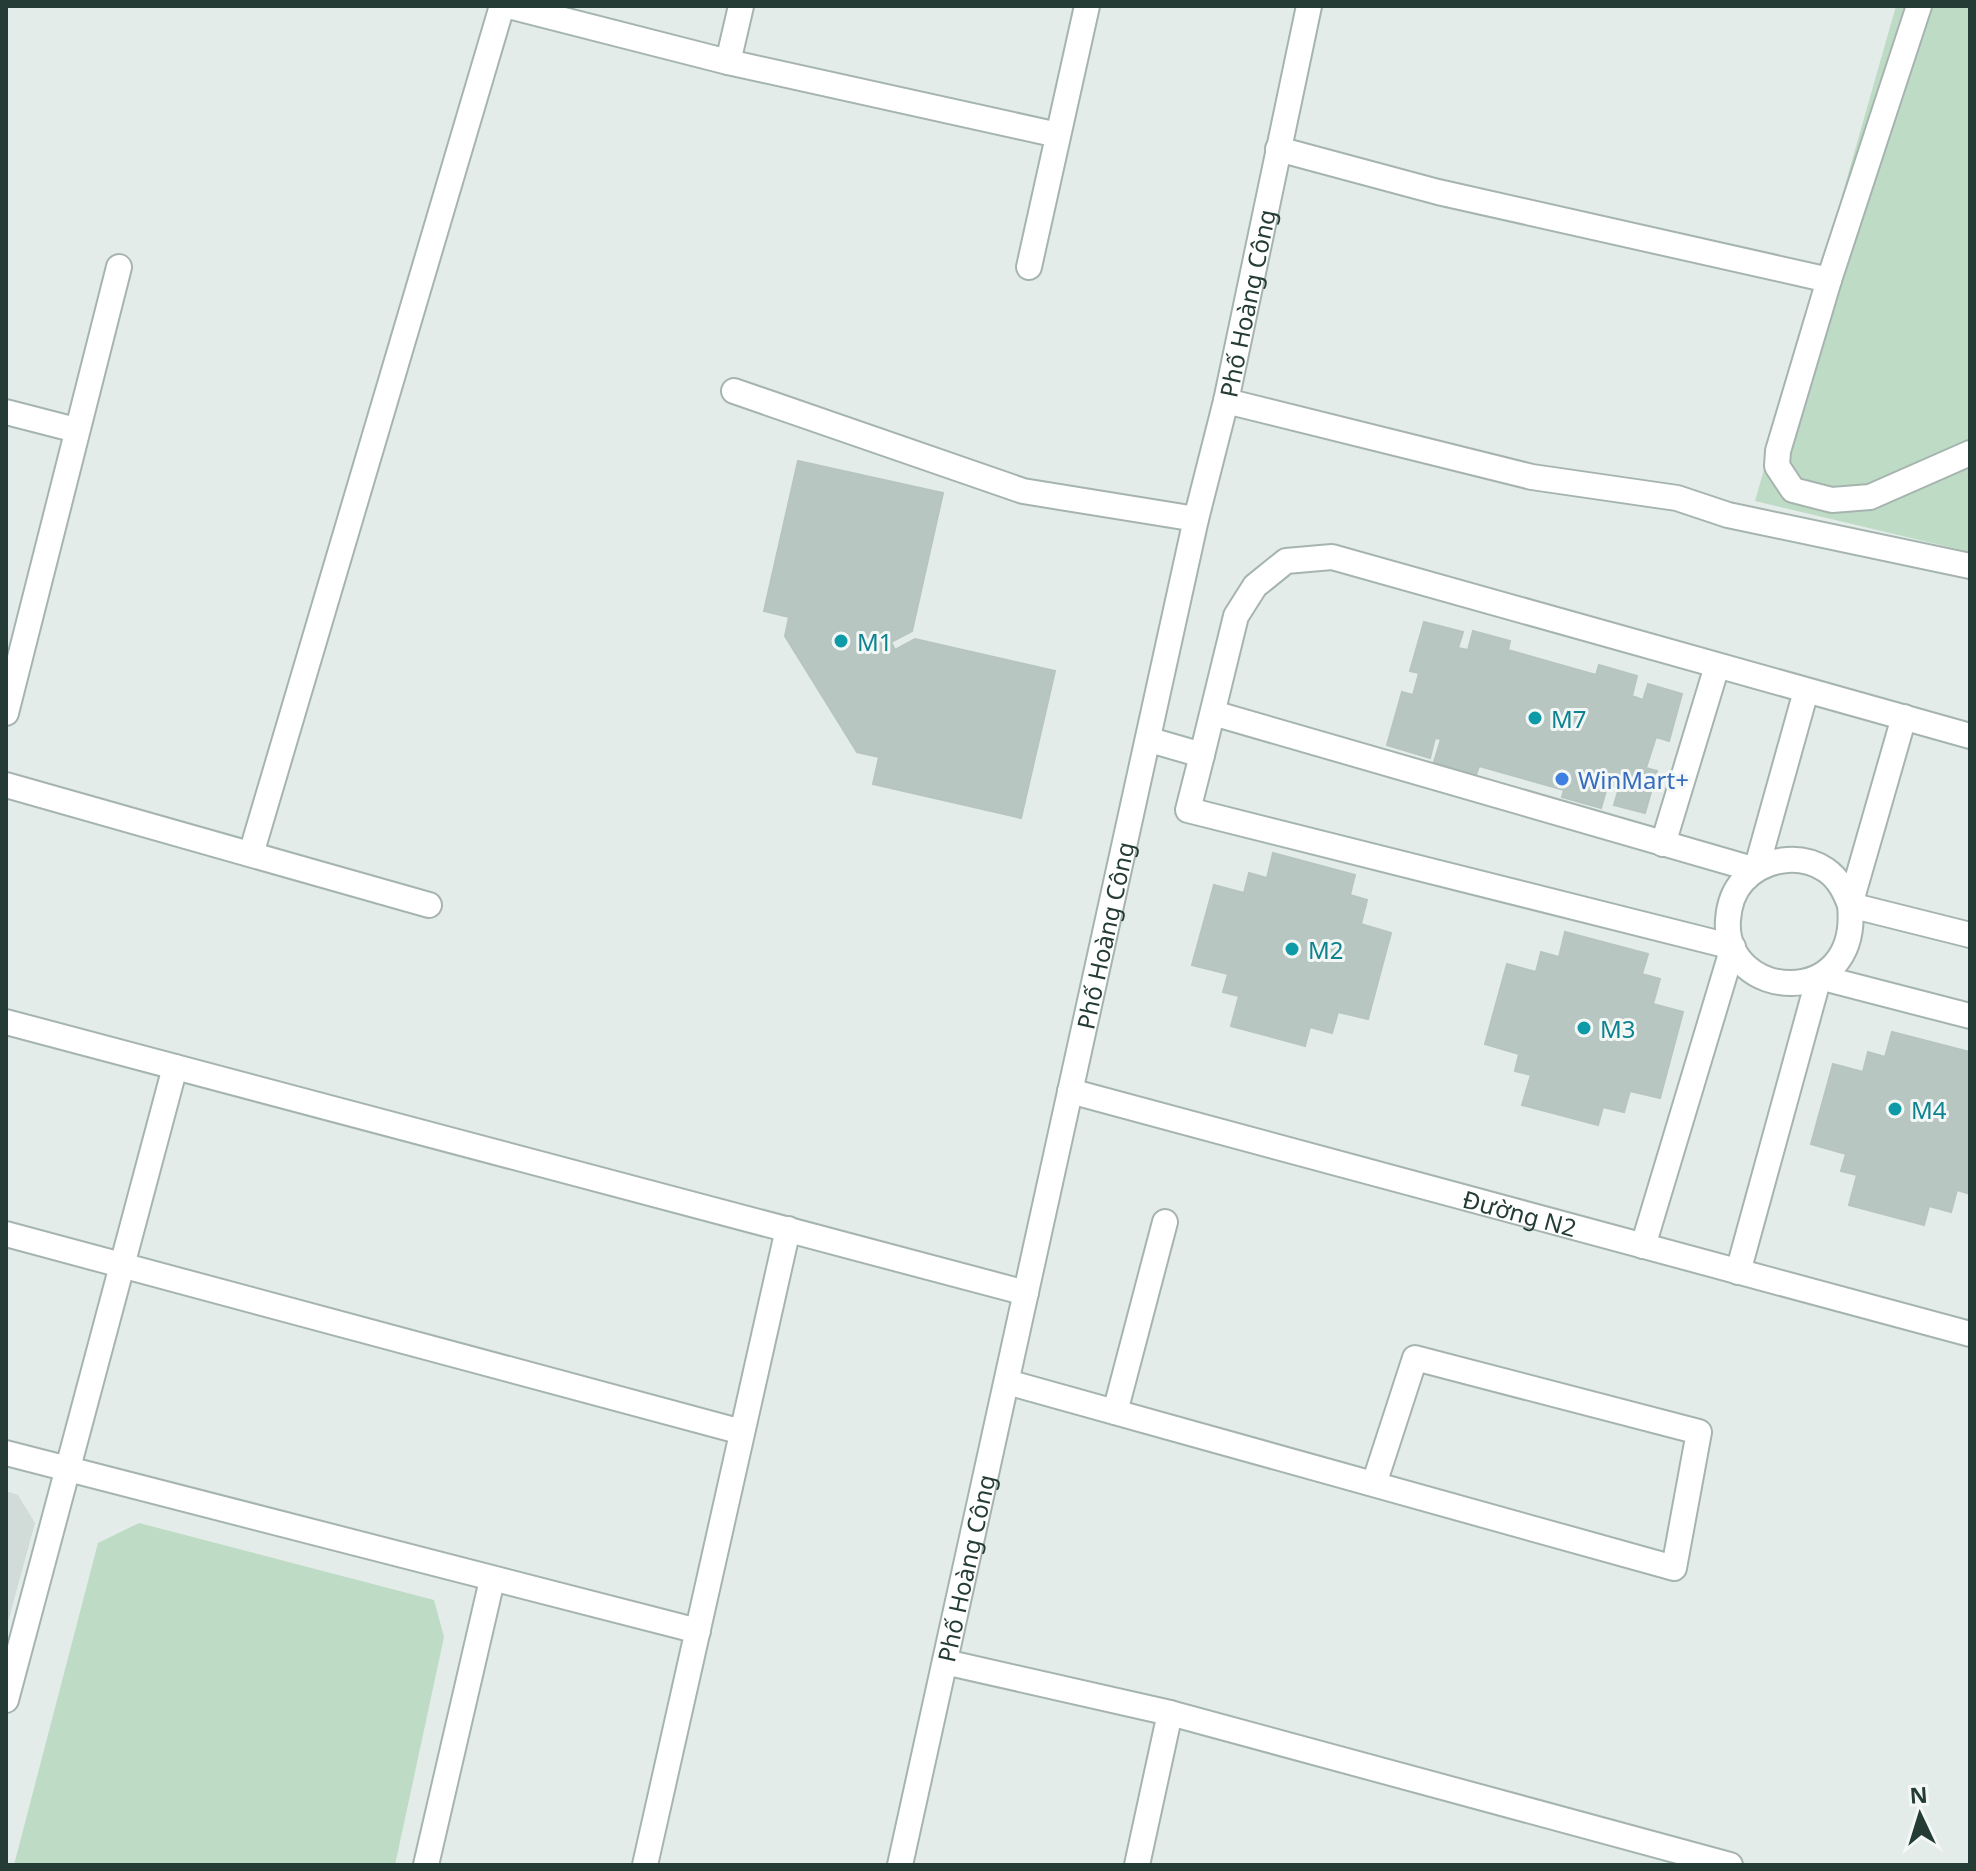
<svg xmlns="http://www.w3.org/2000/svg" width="1976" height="1871" viewBox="0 0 1976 1871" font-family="'Noto Sans',sans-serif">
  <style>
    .built { fill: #d1dbd7 }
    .green { fill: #bedbc5 }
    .building { fill: #b8c6c1; stroke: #b6c5be; stroke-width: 2 }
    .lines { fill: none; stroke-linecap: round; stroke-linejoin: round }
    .minor-casing { stroke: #a6b4af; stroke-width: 28 }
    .minor { stroke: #fff; stroke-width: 24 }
    .culture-dot { fill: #0f9aa8; stroke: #f3f8f6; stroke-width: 3 }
    .shop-dot { fill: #3f7fe0; stroke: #f3f8f6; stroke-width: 3 }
    .labels { text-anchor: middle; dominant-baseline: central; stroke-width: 6; stroke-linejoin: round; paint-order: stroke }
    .street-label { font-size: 24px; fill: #243c35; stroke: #f3f8f6 }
    .culture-label { font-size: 24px; fill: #0d838f; stroke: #f3f8f6; text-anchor: start }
    .shop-label { font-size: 24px; fill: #366cbe; stroke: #f3f8f6; text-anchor: start }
  </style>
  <rect width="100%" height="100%" fill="#e3ece8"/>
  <!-- built -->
  <path class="built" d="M6 1491 18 1495 35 1523 6 1629Z"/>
  <!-- green -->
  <path class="green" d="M1896 6H1970V552L1755 501Z
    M139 1523 434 1600 444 1637 395 1865H14L98 1543Z"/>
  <!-- building -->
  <path class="building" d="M798 461 943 493 912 631 891 642 895 650 915 639 1055 671 1021 818 873 784 879 757 857 752 785 636 789 617 764 611Z
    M1424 622 1463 632 1458 648 1468 650 1473 631 1510 641 1508 650 1596 675 1599 665 1637 676 1632 696 1643 700 1648 684 1682 694 1669 741 1656 737 1646 768 1657 771 1645 813 1614 805 1619 788 1608 784 1601 808 1562 797 1564 790 1479 766 1476 775 1434 762 1441 739 1435 738 1430 758 1387 745 1402 692 1413 695 1419 673 1410 671Z
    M1273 853 1355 875 1350 895 1367 900 1361 924 1391 933 1368 1019 1338 1012 1332 1033 1310 1027 1305 1046 1231 1026 1239 996 1223 992 1228 974 1192 965 1214 885 1244 893 1249 873 1267 878Z
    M1565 932 1648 954 1642 974 1660 979 1653 1004 1683 1012 1660 1098 1630 1091 1624 1112 1603 1107 1598 1125 1522 1105 1531 1075 1515 1071 1519 1054 1485 1044 1507 964 1536 972 1541 952 1559 957Z
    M1892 1032 1970 1052V1194L1957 1190 1951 1212 1929 1206 1924 1225 1849 1205 1857 1175 1841 1171 1846 1154 1811 1144 1833 1064 1863 1072 1868 1052 1885 1057Z"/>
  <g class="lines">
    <!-- minor casing -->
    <g class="minor-casing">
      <g id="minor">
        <path d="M509 6 728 62 1058 135"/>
        <path d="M1919 6 1829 280 1778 451 1777 466 1793 490 1832 500 1870 497 1970 453"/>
        <path d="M728 62 741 6"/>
        <path d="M1278 149 1438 192 1829 280"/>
        <path d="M1029 267 1087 6"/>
        <path d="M734 391 1023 491 1196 519"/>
        <path d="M1226 401 1532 477 1677 498 1728 515 1970 566"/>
        <path d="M6 412 76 430"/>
        <path d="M6 713 119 267"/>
        <path d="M1213 713 1756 870 1806 691"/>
        <path d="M1150 740 1202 755 1236 616 1255 586 1286 561 1332 557 1970 736"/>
        <path d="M1202 755 1188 810 1733 947 1643 1246"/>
        <path d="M6 785 429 905"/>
        <path d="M1663 844 1717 666"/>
        <path d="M251 854 502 6"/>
        <path d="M1850 905C1845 892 1839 879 1826 870 1800 853 1764 858 1743 881 1733 892 1729 905 1728 920 1722 1000 1861 1013 1850 905L1904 717"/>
        <path d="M1850 905 1970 935"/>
        <path d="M6 1022 1026 1293"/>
        <path id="s1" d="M1070 1091 1970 1334"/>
        <path d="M6 1234 742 1432"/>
        <path d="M1738 1272 1819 977 1970 1016"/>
        <path d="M1007 1382 1674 1568 1699 1432 1415 1358 1374 1484"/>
        <path d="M1115 1412 1165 1222"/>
        <path d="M6 1453 698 1631"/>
        <path d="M945 1662 1170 1713 1730 1865"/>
        <path d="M6 1700 175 1067"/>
        <path d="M426 1865 492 1580"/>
        <path d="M645 1865 788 1229"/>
        <path id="s2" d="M900 1865 1196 519 1226 401 1309 6"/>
        <path d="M1137 1865 1170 1713"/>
      </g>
    </g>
    <!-- minor -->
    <use href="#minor" class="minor"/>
  </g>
  <!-- markers -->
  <g class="culture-dot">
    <circle cx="841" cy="641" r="8"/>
    <circle cx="1535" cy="718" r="8"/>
    <circle cx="1292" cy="949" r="8"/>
    <circle cx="1584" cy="1028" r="8"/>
    <circle cx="1895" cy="1109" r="8"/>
  </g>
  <circle class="shop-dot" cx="1562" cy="779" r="8"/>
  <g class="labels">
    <!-- street labels -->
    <g class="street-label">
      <text stroke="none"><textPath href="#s2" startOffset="1600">Phố Hoàng Công</textPath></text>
      <text stroke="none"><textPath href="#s2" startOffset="952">Phố Hoàng Công</textPath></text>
      <text stroke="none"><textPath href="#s1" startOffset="466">Đường N2</textPath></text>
      <text stroke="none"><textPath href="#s2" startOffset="304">Phố Hoàng Công</textPath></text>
    </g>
    <!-- culture labels -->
    <g class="culture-label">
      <text x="857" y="641">M1</text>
      <text x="1551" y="718">M7</text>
      <text x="1308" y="949">M2</text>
      <text x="1600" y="1028">M3</text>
      <text x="1911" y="1109">M4</text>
    </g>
    <!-- shop labels -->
    <g class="shop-label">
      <text x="1578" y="779">WinMart+</text>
    </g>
  </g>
  <!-- border -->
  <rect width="1976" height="1871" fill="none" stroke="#243c35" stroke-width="16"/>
  <!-- north arrow -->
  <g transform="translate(1920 1815) rotate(356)" stroke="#f3f8f6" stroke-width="6" paint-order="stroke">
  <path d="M0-6L14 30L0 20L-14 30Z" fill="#243c35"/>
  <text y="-12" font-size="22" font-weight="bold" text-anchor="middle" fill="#243c35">N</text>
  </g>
</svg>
